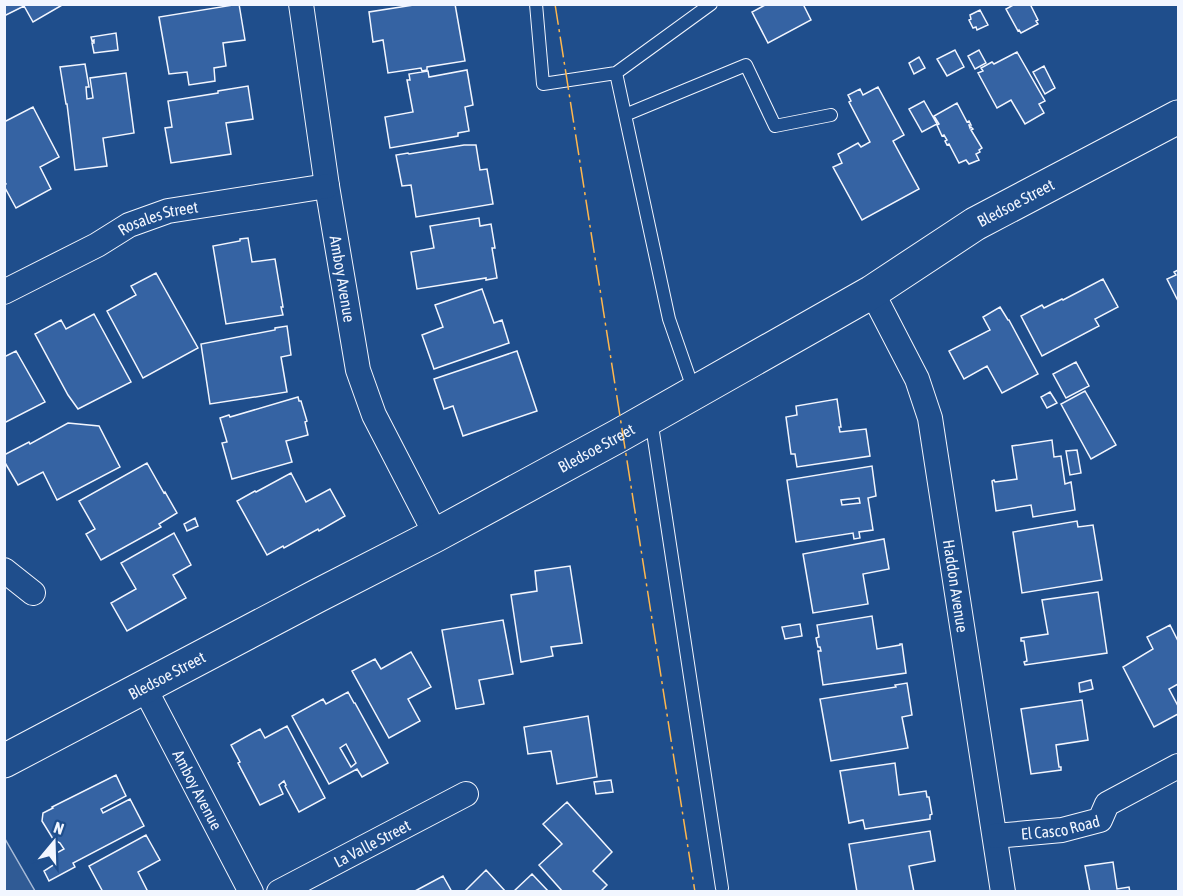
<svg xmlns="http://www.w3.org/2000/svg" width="1183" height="896" viewBox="0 0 1183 896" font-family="'Asap Condensed',sans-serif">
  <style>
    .built { fill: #305b95; stroke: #a8bbd7; stroke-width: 1.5 }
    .building { fill: #3563a3; stroke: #f2f6ff; stroke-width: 1.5; fill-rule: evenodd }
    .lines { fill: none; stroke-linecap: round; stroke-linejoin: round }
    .lane-casing { stroke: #f2f6ff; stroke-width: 14 }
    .street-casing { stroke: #f2f6ff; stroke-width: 26 }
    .secondary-casing { stroke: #f2f6ff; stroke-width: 35 }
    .lane { stroke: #1f4e8c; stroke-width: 12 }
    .street { stroke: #1f4e8c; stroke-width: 24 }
    .secondary { stroke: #1f4e8c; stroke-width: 33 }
    .power { stroke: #ffb74d; stroke-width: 1.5; stroke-dasharray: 21 4.5 3 4.5; stroke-linecap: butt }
    .labels { text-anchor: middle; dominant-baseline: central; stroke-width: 4.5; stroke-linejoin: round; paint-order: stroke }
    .street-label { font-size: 16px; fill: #f2f6ff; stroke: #1f4e8c }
  </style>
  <rect width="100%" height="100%" fill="#1f4e8c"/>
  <!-- built -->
  <path class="built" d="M4 839H5L35 891H5Z"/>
  <!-- building -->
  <path class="building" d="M4 4H64L33 22 24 6 4 16Z
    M239 4 245 40 223 43 226 66 214 68 215 81 189 85 187 72 169 74 159 17Z
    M420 4H455L465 61 427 67V70L422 71 421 68 388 73 383 40 373 42 369 12Z
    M767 4H803L811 20 768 43 752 12Z
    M1015 4H1030L1038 20 1036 21 1038 24 1021 33 1019 30 1018 31 1006 9Z
    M980 10 988 25 977 30 976 27 973 28 969 20 971 19 970 15Z
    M116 33 118 50 94 53 92 43H94V40L92 41 91 37Z
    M955 50 964 67 947 76 937 59Z
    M979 50 986 63 975 69 968 56Z
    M1017 52 1045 101 1039 104 1044 113 1025 124 1011 100 997 108 978 73 983 71 981 68 992 62 994 64Z
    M919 57 925 68 914 74 909 63Z
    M85 64 89 87H86L87 99 93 98 90 78 126 73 134 133 103 138 107 166 75 170 67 104H66L60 67Z
    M1044 66 1055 88 1045 94 1033 72Z
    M467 70 473 105 465 107 469 131 458 133V136L390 148 385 117 413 112 407 80H410L409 74 428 71 429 77Z
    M248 86 253 119 226 123 231 154 171 163 165 128 172 127 168 101 218 93V91Z
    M878 87 904 135 893 141 919 189 862 220 833 167 842 163 838 154 858 143 861 147 870 142 849 102 851 101 848 95 860 89 863 95Z
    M924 101 937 124 922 132 909 109Z
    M957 103 967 122 969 121 971 125H969L970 128 971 127 973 129 971 130 982 148 979 150 980 152 976 154 979 160 969 164 966 160 959 163 949 144 947 145 945 141 947 140 944 135 942 136 937 125 939 124 934 116Z
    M33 107 59 157 40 167 51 189 16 208 4 186 6 184 4 181V122Z
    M464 145H476L480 170 487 169 493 204 416 217 411 185 402 186 396 155 408 153 409 154Z
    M479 218 480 226 491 224 495 248H492L497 278 486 280V278L417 289 411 252 434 248 430 226Z
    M248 238 252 262 275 259 283 307H281L283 315 226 324 213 246 240 241V239Z
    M1178 270V301L1167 279 1176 275 1174 272Z
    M156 273 198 348 143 378 107 311 136 295 131 286Z
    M1103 279 1118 307 1095 319 1099 326 1042 356 1021 316 1042 305 1044 308 1062 299 1063 300Z
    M482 289 494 323 502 320 509 343 434 369 422 335 443 327 435 305Z
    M1000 307 1008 320H1009L1038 374 1002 393 987 366 964 379 949 351 990 330 983 317Z
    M94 314 131 382 78 409 68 395 35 334 61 320 66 329Z
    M287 326 291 355 281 357 287 392 210 404 201 344 275 330V328Z
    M16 351 45 402 4 423V357Z
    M517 351 537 411 463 436 453 406 444 409 434 379Z
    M1076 362 1089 386 1066 398 1053 374Z
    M1085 391 1116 445 1091 459 1061 404Z
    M1050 392 1057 403 1047 408 1041 397Z
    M298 397 299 401H301L307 421 305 422 308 435 286 441 292 462 232 479 222 443 227 442 220 418 229 415 230 417Z
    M837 399 841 427H839L840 432 866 429 870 456 797 467 795 454H791L786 417 797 415 796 406Z
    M68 423 99 426 120 467 57 500 43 472 18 485 4 461V455L29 442 30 444Z
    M1052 440 1054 457 1061 456 1065 484 1071 482 1075 510 1033 517 1031 505 996 511 992 481 994 480 995 482 1017 479 1012 446Z
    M1077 450 1081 473 1070 475 1066 451Z
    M147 463 164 493 165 492 177 513 159 524 161 527 101 560 86 534 95 529 79 501Z
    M872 466 876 496 868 498 873 530 859 532 860 538 854 539 853 533 796 542 787 480ZM859 498 860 503 842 505 841 500Z
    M291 473 306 502 330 489 345 516 319 531 318 529 284 548 283 546 267 555 237 501 255 491 256 492Z
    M195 518 198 526 187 531 184 524Z
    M1077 521 1078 527 1093 525 1102 580 1022 593 1013 532Z
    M174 533 191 565 173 575 186 598 127 631 111 603 136 589 121 563Z
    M884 539 889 569 863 574 868 604 813 613 803 554Z
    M570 566 582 643 551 647 553 656 521 662 511 595 537 591 535 571Z
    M1098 592 1107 653 1025 665 1024 662 1027 661 1024 641H1021V638L1048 634 1042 600Z
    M872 616 877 649 900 645V644H902L906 673 823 685 818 651H821L820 647H818L816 638 819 637 817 625Z
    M503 620 513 674 479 680 484 704 456 709 442 630Z
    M800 624 802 636 785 639 782 627Z
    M1170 625 1178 641V684L1169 689 1178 706V714L1154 727 1123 667 1153 649 1147 637Z
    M411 652 431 687 408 699 420 721 389 738 352 671 375 659 381 669Z
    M1091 680 1093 689 1080 692 1079 683Z
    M907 683 912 715 902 717 908 748 831 761 820 699 896 687 895 685Z
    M348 692 354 703H355L388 763 362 777 357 769 329 784 292 716 323 699 326 704ZM346 744 356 763 351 767 340 748Z
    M1082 700 1088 740 1056 745 1059 767H1061V770L1031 774 1021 709Z
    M588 716 597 777 557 784 551 751 528 754 524 727Z
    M287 726 325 798 299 812 285 786 286 785 284 781 279 785 283 794 260 805 238 763 240 762 231 745 260 729 265 738Z
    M895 763 899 795 926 791 927 797H929L932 814 930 815V819L865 829 863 820 849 823 840 771Z
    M116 775 126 796 101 809 103 813 130 799 144 826 73 863 75 867 49 881 44 871 55 864 51 856 64 849 60 843 53 839 42 821 43 813 53 808 52 807Z
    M611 780 613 792 596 794 594 782Z
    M567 802 612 852 593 871 607 885 600 892H563L539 865 562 844 543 824Z
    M930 831 935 861 909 866 914 892H857L849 844Z
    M146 835 160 860 138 872 148 892H103L89 866Z
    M1113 862 1117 889 1129 887 1130 892H1090L1085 866Z
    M486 870 506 892H464Z
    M532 874 549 892H513Z
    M443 876 452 892H416L415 891Z"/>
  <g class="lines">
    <!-- lane casing -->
    <g class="lane-casing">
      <path id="lane" d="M536 4 543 84 616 73 669 319 694 391
        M616 73 711 4
        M625 115 746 65 775 126 831 115
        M651 419 722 888"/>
    </g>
    <!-- street casing -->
    <g class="street-casing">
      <g id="street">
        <path id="s1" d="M301 4 327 186 358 370 374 415 436 535"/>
        <path id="s2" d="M4 292 97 245 129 225 168 211 327 186"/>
        <path id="s3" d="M872 292 917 379 930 418 1003 892"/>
        <path d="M4 570 33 593"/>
        <path id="s4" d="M144 687 251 892"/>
        <path id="s5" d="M995 836 1062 830 1100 820 1107 804 1178 766"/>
        <path id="s6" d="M279 892 466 794"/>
      </g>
    </g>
    <!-- secondary casing -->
    <g class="secondary-casing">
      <g id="secondary">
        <path id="s7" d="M4 761 317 596 436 535 618 436 872 292 975 224 1178 117"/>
      </g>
    </g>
    <!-- lane -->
    <use href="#lane" class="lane"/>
    <!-- street -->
    <use href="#street" class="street"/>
    <!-- secondary -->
    <use href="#secondary" class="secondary"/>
    <!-- power -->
    <path class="power" d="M555 4 695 892"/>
  </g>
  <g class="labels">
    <!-- street labels -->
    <g class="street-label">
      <text stroke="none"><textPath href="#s7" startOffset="1156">Bledsoe Street</textPath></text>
      <text stroke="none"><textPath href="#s2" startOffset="172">Rosales Street</textPath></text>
      <text stroke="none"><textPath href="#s1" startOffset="278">Amboy Avenue</textPath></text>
      <text stroke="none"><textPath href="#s7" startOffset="670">Bledsoe Street</textPath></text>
      <text stroke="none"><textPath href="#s3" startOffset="309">Haddon Avenue</textPath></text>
      <text stroke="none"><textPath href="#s7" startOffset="184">Bledsoe Street</textPath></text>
      <text stroke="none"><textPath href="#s4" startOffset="116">Amboy Avenue</textPath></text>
      <text stroke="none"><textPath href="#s5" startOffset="66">El Casco Road</textPath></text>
      <text stroke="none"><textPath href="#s6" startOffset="105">La Valle Street</textPath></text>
    </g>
  </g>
  <!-- border -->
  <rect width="1183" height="896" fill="none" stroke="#f2f6ff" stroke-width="12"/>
  <!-- north arrow -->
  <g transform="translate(54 842) rotate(19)" stroke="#1f4e8c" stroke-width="4.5" paint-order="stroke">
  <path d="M0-4.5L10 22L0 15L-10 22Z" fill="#f2f6ff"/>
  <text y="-9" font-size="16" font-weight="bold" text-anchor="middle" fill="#f2f6ff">N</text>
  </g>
</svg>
